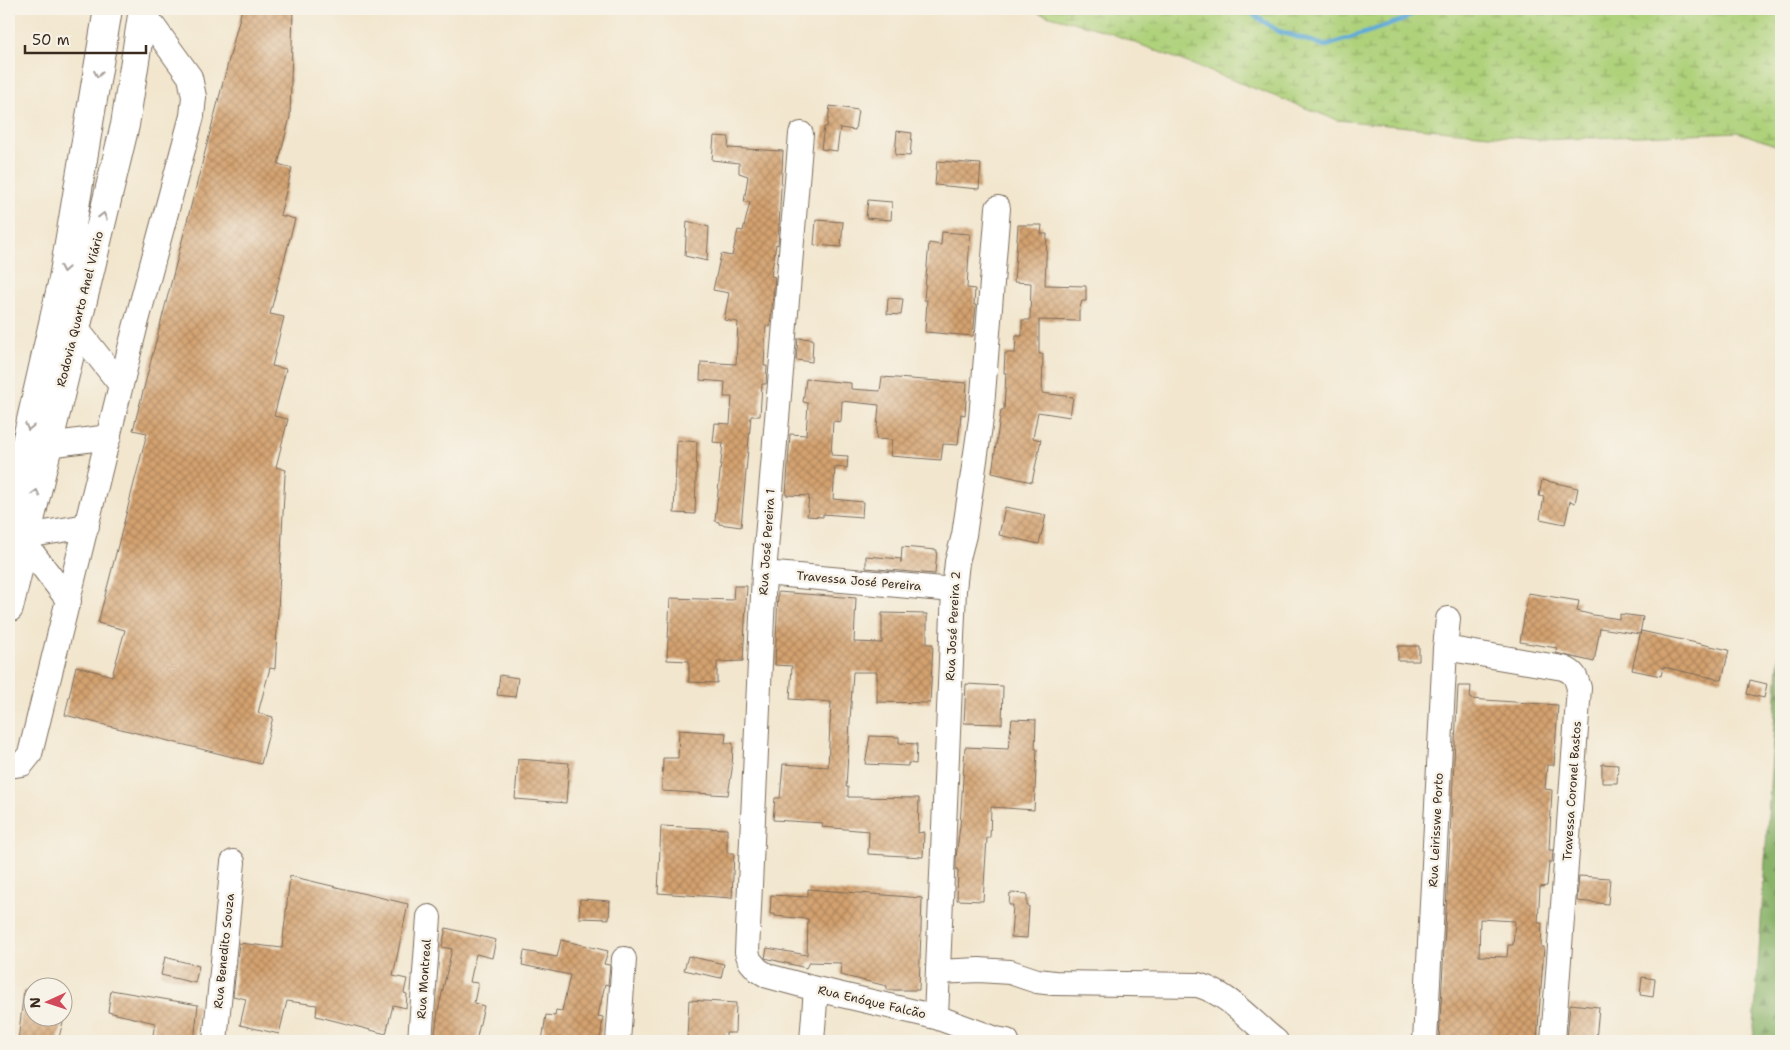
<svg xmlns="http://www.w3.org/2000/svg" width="1790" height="1050" viewBox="0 0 1790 1050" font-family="'Shantell Sans',sans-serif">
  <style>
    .forest { fill: url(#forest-firs); stroke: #626e44 }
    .wetland { fill: url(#wetland-marsh); stroke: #747e4c }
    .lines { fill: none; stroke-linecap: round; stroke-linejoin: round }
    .stream { stroke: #5eaad7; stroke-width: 5 }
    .building { fill: url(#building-cross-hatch); fill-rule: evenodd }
    .minor-casing { stroke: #7b6c5c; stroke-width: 26 }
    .highway-casing { stroke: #7b6c5c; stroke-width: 30 }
    .minor { stroke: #fff; stroke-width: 24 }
    .highway { stroke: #fff; stroke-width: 28 }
    .oneway { stroke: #a79f9a }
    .labels { text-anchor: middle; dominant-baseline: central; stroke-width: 5; stroke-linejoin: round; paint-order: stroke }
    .street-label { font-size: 12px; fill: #3b2a1e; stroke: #f7f3e8 }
  </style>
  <defs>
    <pattern id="forest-firs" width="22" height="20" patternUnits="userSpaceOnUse" patternTransform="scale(1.25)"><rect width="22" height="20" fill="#8ab36a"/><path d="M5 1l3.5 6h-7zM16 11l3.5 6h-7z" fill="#729257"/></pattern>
    <pattern id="wetland-marsh" width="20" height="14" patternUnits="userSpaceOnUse" patternTransform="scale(1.25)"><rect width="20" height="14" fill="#aed17a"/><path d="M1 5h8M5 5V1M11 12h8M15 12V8" fill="none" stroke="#8faa63"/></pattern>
    <pattern id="building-cross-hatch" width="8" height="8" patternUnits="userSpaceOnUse" patternTransform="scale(1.25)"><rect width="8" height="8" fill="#d4a270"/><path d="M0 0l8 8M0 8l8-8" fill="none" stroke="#ad845b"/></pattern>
  </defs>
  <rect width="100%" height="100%" fill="#f7f3e8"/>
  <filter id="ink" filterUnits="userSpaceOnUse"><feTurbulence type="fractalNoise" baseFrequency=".02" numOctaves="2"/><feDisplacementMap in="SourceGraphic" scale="10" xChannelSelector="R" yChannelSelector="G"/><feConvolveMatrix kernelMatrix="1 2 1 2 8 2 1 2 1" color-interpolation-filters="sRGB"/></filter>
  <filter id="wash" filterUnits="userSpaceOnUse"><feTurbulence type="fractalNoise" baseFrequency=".0096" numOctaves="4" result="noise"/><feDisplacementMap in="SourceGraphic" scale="20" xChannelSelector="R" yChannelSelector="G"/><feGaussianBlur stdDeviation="1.12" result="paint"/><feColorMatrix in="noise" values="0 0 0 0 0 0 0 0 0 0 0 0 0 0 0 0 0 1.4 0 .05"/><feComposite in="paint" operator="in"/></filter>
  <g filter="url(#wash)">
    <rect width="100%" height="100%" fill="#f2e6ce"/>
    <!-- forest -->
    <path class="forest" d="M1781 621V1041H1753Z"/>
    <!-- wetland -->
    <path class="wetland" d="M1024 9H1781V147L1738 132 1540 140 1337 120 1102 30Z"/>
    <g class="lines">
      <!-- stream -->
      <path class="stream" d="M1245 9 1278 31 1326 46 1403 20 1419 9"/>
    </g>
    <g id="blocks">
      <!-- building -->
      <path class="building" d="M242 9H293L290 117 278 164 292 168 280 215 295 219 270 314 284 317 272 366 286 369 274 416 288 419 276 467 286 470 285 475 275 669 270 668 258 713 273 717 261 764 65 715 76 666 112 676 125 630 98 623 147 433 133 430Z
        M830 106 858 110 855 130 840 128 837 151 821 149 824 127H827Z
        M897 131 912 133 910 156 895 155Z
        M714 136 729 137 728 148 783 151 778 245 776 244 771 276 775 277 770 327 766 326 764 366H767L766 384H762L760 416H751L741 527 719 524V522L715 521 723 443 713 442 715 423 730 424 732 397H724L725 382 700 380 701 362 736 364 738 322 724 320 729 293 713 290 721 254 732 256 738 230 743 231 750 202H744L748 176 739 173V163L712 160Z
        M937 161 981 164 979 189 935 185Z
        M868 200 892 202 891 220 866 218Z
        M816 220 843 222 841 247 814 245Z
        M687 221 709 227 707 261 685 256Z
        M1018 225H1042L1041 234H1047L1045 285 1086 286V301H1082L1079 311V321L1039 320V354H1043L1042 393 1073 397 1070 417 1038 412 1033 438 1041 440 1032 482 992 473 1001 410H1004L1006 373H1004L1005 353H1015L1016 336H1022V320H1030L1031 283 1014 282Z
        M942 232 970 234 967 288 975 289 974 305H976L973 336 925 332 927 300H924L929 243 941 245Z
        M888 298 903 299 901 315 887 314Z
        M798 338 813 339 812 362 796 360Z
        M882 377 967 383 965 415 961 414 958 445 943 444 941 460 890 456 892 440 876 439 879 405 842 401 841 422 833 421 831 455 848 456 847 468 835 467 833 499 863 502 862 517 823 514V517L807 516 809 496 786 495 790 434 806 435 808 403 803 402 806 379 851 383V389L880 391Z
        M677 440 697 442 695 514 674 513Z
        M1542 480 1578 488 1575 503 1570 501 1565 524 1540 519 1544 497 1539 496Z
        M1005 507 1046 515 1039 544 999 535Z
        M902 547 937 550 935 574 866 568V556L901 559V563Z
        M734 586H747L743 661 717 662V683L689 682V661L667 660 670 598 733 600Z
        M778 592 856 598 854 642 882 643V613L927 614V644H933L930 703 877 702V672H853L846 787H848V797L919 798 918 833 924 832 923 857 868 854 869 831 822 827 823 823 773 820 775 798H780L783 764 828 767 831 702 790 699 792 666 775 665Z
        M1528 593 1579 601 1577 611 1593 615 1620 619V614L1643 617 1640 634 1600 628 1594 662 1556 653 1557 648 1520 642Z
        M1641 631 1729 650 1722 680 1663 667 1661 676 1632 670Z
        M1398 646H1419V661H1398Z
        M500 675 518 678 515 697 497 695Z
        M1750 680 1767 684 1764 698 1747 694Z
        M966 684 1003 686 1002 724 964 723Z
        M1458 686H1471L1470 699 1558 705 1554 765H1547L1545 789 1552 790 1549 850H1553L1552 862H1549L1547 886 1540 887 1538 923H1542L1541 947H1544L1537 1041 1457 1039V1041H1439ZM1480 919 1515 921 1513 945H1508L1507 957 1479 956Z
        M1012 719 1036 720 1035 749H1037L1034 810 991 807 990 838H987L983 901 957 900 958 870H956V858L960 826 965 747 1008 749Z
        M679 730 726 733 725 743H733L732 770 728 795 662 791 663 758H678Z
        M870 736 899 737V743L917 744 916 764 908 763V766L865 764Z
        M518 759 569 763 566 803 515 799Z
        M1602 764 1618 765 1617 783H1602Z
        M661 826 727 829V853H734L732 898 658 893Z
        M290 876 408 904 393 976 407 979 404 993 407 994 406 1008 393 1005 386 1034 316 1016 317 1005 287 1001 279 1034 240 1025 246 999 233 996 239 943 282 948Z
        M1579 876 1610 878 1608 904 1577 901Z
        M808 889 922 898 919 990H887V986L840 975 841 963 809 962 806 968 765 958 767 948 807 955 808 919 775 916V914H770L771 895 808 897Z
        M1010 893 1027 894V906H1029L1027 938 1011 937 1013 905H1009Z
        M580 899 610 901 609 919 579 918Z
        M446 928 496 940 492 958 476 954 470 982 478 983 474 1003 484 1006 476 1041 434 1040 438 1011 452 949 442 947Z
        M561 940 608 951 604 964 610 965 608 985 605 984 598 1016 603 1017 600 1041H574L556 1038V1041H542L546 1015 555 1016 556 1010 562 1011 570 975 522 965 524 951 557 957Z
        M688 956 724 964 721 978 684 970Z
        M165 957 199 966 195 983 161 975Z
        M1642 977 1655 979 1653 997 1640 995Z
        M24 990 32 991V1018H64L58 1041H18Z
        M111 990 198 1005 194 1041H152L155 1023 108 1012Z
        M689 1000 736 1003 735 1033H726V1040L687 1038Z
        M1570 1004 1599 1007 1596 1041H1567Z"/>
    </g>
  </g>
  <g filter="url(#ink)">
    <use href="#blocks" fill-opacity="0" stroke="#7b6c5c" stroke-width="1"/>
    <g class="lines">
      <!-- minor casing -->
      <g class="minor-casing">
        <path id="minor" d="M801 134 764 573 747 952 750 961 758 970 768 976 816 989 936 1017 996 1039 1007 1041
          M76 328 121 385
          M48 445 109 437
          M26 536 87 526
          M24 542 69 601
          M764 573 954 590
          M1445 648 1563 668C1574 672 1576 677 1579 688L1553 1041
          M9 766 22 764 30 754 135 328 192 116 194 97 190 77 143 12
          M938 972 979 970 1010 972 1037 981 1054 983 1198 985C1231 995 1250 1021 1276 1041
          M936 1017 954 590 957 562 964 535 981 419 998 208
          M215 1041 233 862
          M420 1041 429 917
          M618 1041 624 959
          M812 1041 816 989
          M1425 1041 1445 648 1448 619"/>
      </g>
      <!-- highway casing -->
      <g class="highway-casing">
        <path id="highway" d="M9 517 63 279 108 9
          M9 608 125 125 143 9"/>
      </g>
      <!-- minor -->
      <use href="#minor" class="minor"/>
      <!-- highway -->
      <use href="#highway" class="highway"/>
    </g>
    <!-- one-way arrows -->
    <defs><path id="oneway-chevron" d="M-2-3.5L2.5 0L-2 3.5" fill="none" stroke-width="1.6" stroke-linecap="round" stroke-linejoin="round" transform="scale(1.25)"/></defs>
    <g class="oneway">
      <use href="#oneway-chevron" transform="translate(98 74) rotate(99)"/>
      <use href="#oneway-chevron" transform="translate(103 216) rotate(-76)"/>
      <use href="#oneway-chevron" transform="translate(64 269) rotate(100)"/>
      <use href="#oneway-chevron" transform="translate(29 427) rotate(103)"/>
      <use href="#oneway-chevron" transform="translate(36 493) rotate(-76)"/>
    </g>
  </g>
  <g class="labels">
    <!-- street labels -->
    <g class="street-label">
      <text transform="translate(80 309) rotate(-76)">Rodovia Quarto Anel Viário</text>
      <text transform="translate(767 542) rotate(-86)">Rua José Pereira 1</text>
      <text transform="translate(859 581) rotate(5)">Travessa José Pereira</text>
      <text transform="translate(953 626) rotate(-87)">Rua José Pereira 2</text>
      <text transform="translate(1572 791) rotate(-86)">Travessa Coronel Bastos</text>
      <text transform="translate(1436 830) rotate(-87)">Rua Leirisswe Porto</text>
      <text transform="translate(224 951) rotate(-84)">Rua Benedito Souza</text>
      <text transform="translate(424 979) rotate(-86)">Rua Montreal</text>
      <text transform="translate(872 1002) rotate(13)">Rua Enóque Falcão</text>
    </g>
  </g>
  <!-- margin -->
  <rect width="1790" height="1050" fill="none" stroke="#f7f3e8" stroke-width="30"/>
  <!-- north arrow -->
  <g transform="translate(48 1002) rotate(267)"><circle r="24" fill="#f7f3e8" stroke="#aca397"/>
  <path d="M0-4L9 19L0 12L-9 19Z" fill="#d1495b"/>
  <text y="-8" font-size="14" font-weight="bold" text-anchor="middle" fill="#3b2a1e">N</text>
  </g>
  <!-- scale -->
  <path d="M25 45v8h121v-8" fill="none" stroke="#3b2a1e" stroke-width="2.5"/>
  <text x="32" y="45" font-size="15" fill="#3b2a1e" stroke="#f7f3e8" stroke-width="4" paint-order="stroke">50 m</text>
</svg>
